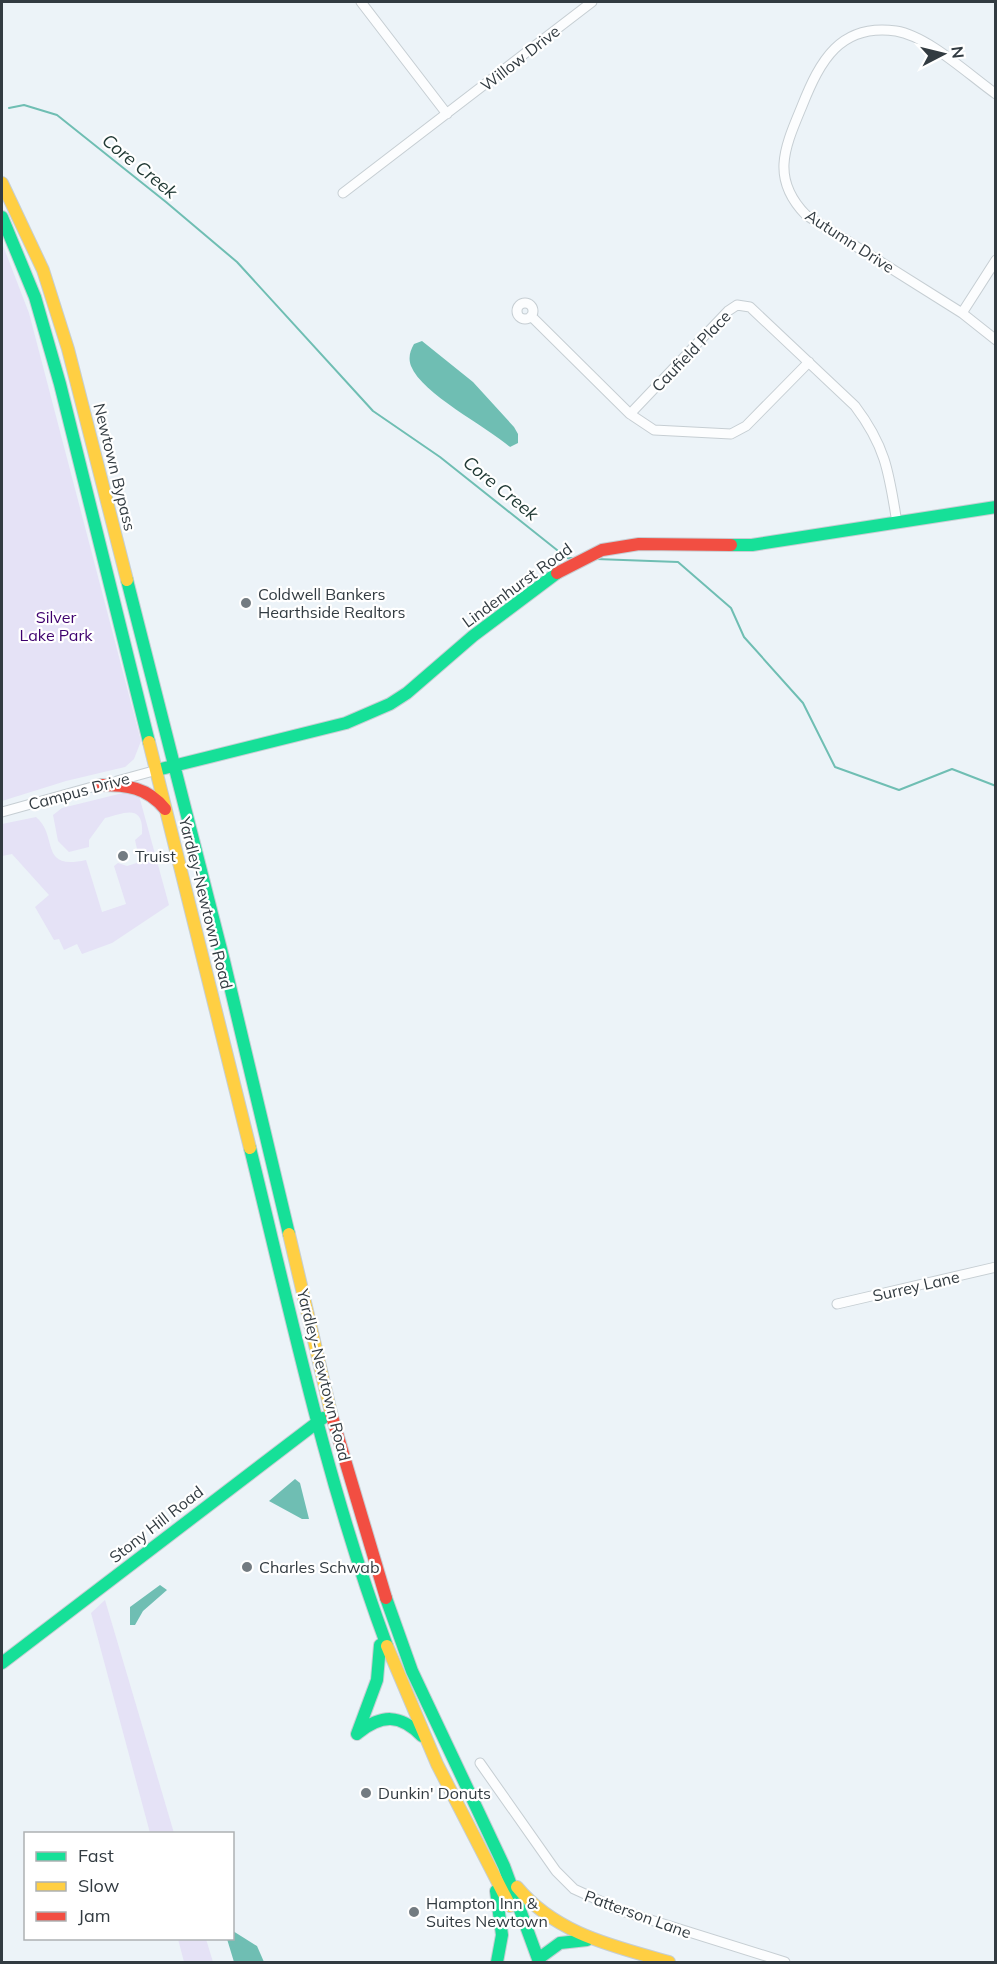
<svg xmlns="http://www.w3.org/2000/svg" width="997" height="1964" viewBox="0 0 997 1964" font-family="Mulish,sans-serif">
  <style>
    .green { fill: #e5e2f6 }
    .water { fill: #6fbeb3 }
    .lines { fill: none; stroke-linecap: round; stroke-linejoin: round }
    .stream { stroke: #6fbeb3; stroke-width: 2 }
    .street-casing { stroke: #c6ced3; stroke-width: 11 }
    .fast-casing { stroke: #c6ced3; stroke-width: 14 }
    .slow-casing { stroke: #c6ced3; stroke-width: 14 }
    .jam-casing { stroke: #c6ced3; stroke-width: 14 }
    .street { stroke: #fcfdfe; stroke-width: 9 }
    .fast { stroke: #16e098; stroke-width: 12 }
    .slow { stroke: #ffcf43; stroke-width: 12 }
    .jam { stroke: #f24e42; stroke-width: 12 }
    .poi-dot { fill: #737b81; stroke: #fff; stroke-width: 2 }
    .labels { text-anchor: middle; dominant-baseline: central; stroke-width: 4.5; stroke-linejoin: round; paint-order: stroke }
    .street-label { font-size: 16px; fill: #323b41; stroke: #fff }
    .poi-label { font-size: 16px; fill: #323b41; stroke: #fff; text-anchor: start }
    .park-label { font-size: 16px; fill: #3e016e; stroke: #fff }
    .water-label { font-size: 18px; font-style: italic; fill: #213a35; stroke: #fff }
  </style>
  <rect width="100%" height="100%" fill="#ecf3f8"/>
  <!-- green -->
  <path class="green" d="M2 243 29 313 141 741 134 759 125 767 66 781 2 801Z
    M131 791 138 792 169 905 112 943 82 954 77 944 64 950 59 939 54 940 35 907 49 895 12 854 2 856V824L36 817C59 836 38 871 86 860L102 912 126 904 114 866 118 863 127 866 140 862 135 840 142 834C144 803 124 813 105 818L89 840V847L69 852 58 841 53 815 62 808Z
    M105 1600 174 1833H150L91 1613Z
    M178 1939H206L213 1962H184Z"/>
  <!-- water -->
  <path class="water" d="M422 341 473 382 514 427 518 434V443L510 447C486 426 422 394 411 366 408 358 410 351 414 344Z
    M295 1479 300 1483 309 1519H302L269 1501Z
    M160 1585 167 1590 143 1611 135 1625H130V1607Z
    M233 1931 257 1946 264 1962H234L227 1939 232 1938Z"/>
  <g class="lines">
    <!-- stream -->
    <path class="stream" d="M9 108 24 105 57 115 166 202 237 262 373 411 440 457 567 558H572
      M596 559 678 562 731 608 744 637 803 703 835 767 899 790 952 769 996 786"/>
    <!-- street casing -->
    <g class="street-casing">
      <path id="street" d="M361 2 447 114
        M996 94C969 75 928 36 896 31 840 23 820 61 802 106 785 147 770 178 806 215L962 313 996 340
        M343 193 592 2
        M517 311a8 8 0 1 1 16 0a8 8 0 1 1-16 0Z
        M962 313 996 260
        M531 316 630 414 654 430 731 434 746 426 809 362
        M630 414 728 311 737 305 750 307 855 406C886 447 889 473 897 523
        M117 781 157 770
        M2 812 103 784
        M837 1304 996 1267
        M480 1763 556 1871 574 1889 622 1911 785 1962"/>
    </g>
    <!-- fast casing -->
    <g class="fast-casing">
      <path id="fast" d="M2 217 35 297 60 384 149 742
        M731 545H752L996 507
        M127 580 224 961 289 1234
        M157 770 346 723 390 704 407 693 473 636 557 573
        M250 1148C291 1315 327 1485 387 1646
        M386 1598 412 1671 504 1866 538 1959
        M2 1663 323 1418
        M358 1733C382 1714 400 1714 422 1736
        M357 1734 377 1680 380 1645
        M496 1891 502 1935 497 1962
        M538 1959 560 1943 587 1940"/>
    </g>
    <!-- slow casing -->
    <g class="slow-casing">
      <path id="slow" d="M2 183 43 270 68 349 127 580
        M149 742 250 1148
        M289 1234 331 1413
        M387 1646 437 1764 510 1906
        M517 1887C556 1934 613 1946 669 1962"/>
    </g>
    <!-- jam casing -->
    <g class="jam-casing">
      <path id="jam" d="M557 573 602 550 639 544 731 545
        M100 785C127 785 147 787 165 809
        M331 1413 386 1598"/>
    </g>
    <!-- street -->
    <use href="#street" class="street"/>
    <!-- fast -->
    <use href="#fast" class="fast"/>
    <!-- slow -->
    <use href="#slow" class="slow"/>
    <!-- jam -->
    <use href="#jam" class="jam"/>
  </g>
  <!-- markers -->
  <g class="poi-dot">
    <circle cx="246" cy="603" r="6"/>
    <circle cx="123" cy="856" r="6"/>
    <circle cx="247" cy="1567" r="6"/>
    <circle cx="366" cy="1793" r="6"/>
    <circle cx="414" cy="1912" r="6"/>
  </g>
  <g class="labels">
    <!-- street labels -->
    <g class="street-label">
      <text transform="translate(520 58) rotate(-38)">Willow Drive</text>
      <text transform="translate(850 241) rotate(33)">Autumn Drive</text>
      <text transform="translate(691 351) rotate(-46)">Caufield Place</text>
      <text transform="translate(115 467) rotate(76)">Newtown Bypass</text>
      <text transform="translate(517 585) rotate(-36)">Lindenhurst Road</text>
      <text transform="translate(79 791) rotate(-15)">Campus Drive</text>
      <text transform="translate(206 903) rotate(76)">Yardley-Newtown Road</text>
      <text transform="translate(916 1286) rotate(-13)">Surrey Lane</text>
      <text transform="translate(324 1375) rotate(76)">Yardley-Newtown Road</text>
      <text transform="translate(156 1524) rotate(-38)">Stony Hill Road</text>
      <text transform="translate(638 1914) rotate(20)">Patterson Lane</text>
    </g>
    <!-- poi labels -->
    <g class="poi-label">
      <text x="258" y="594">Coldwell Bankers<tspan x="258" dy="18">Hearthside Realtors</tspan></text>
      <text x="135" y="856">Truist</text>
      <text x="259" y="1567">Charles Schwab</text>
      <text x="378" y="1793">Dunkin' Donuts</text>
      <text x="426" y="1903">Hampton Inn &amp;<tspan x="426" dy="18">Suites Newtown</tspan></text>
    </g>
    <!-- park labels -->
    <g class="park-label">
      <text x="56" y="617">Silver<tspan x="56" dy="18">Lake Park</tspan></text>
    </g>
    <!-- water labels -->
    <g class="water-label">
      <text transform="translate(140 166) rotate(39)">Core Creek</text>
      <text transform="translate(501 488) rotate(39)">Core Creek</text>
    </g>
  </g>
  <!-- border -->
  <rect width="997" height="1964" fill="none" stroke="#323b41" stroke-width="6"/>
  <!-- legend -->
  <rect x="24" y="1832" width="210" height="108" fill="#ffffff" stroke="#adb1b3" stroke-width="1.5"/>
  <rect x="36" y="1852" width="30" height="9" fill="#16e098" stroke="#adb1b3" stroke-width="1.5"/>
  <text x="78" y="1862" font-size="18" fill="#323b41">Fast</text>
  <rect x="36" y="1882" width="30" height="9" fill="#ffcf43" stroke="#adb1b3" stroke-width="1.5"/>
  <text x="78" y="1892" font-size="18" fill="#323b41">Slow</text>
  <rect x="36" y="1912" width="30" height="9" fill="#f24e42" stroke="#adb1b3" stroke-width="1.5"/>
  <text x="78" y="1922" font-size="18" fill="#323b41">Jam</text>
  <!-- north arrow -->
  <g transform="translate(943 54) rotate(83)" stroke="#ffffff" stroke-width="4.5" paint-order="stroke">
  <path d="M0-4.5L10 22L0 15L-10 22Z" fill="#323b41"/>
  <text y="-9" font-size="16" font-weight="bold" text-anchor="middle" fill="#323b41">N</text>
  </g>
</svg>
